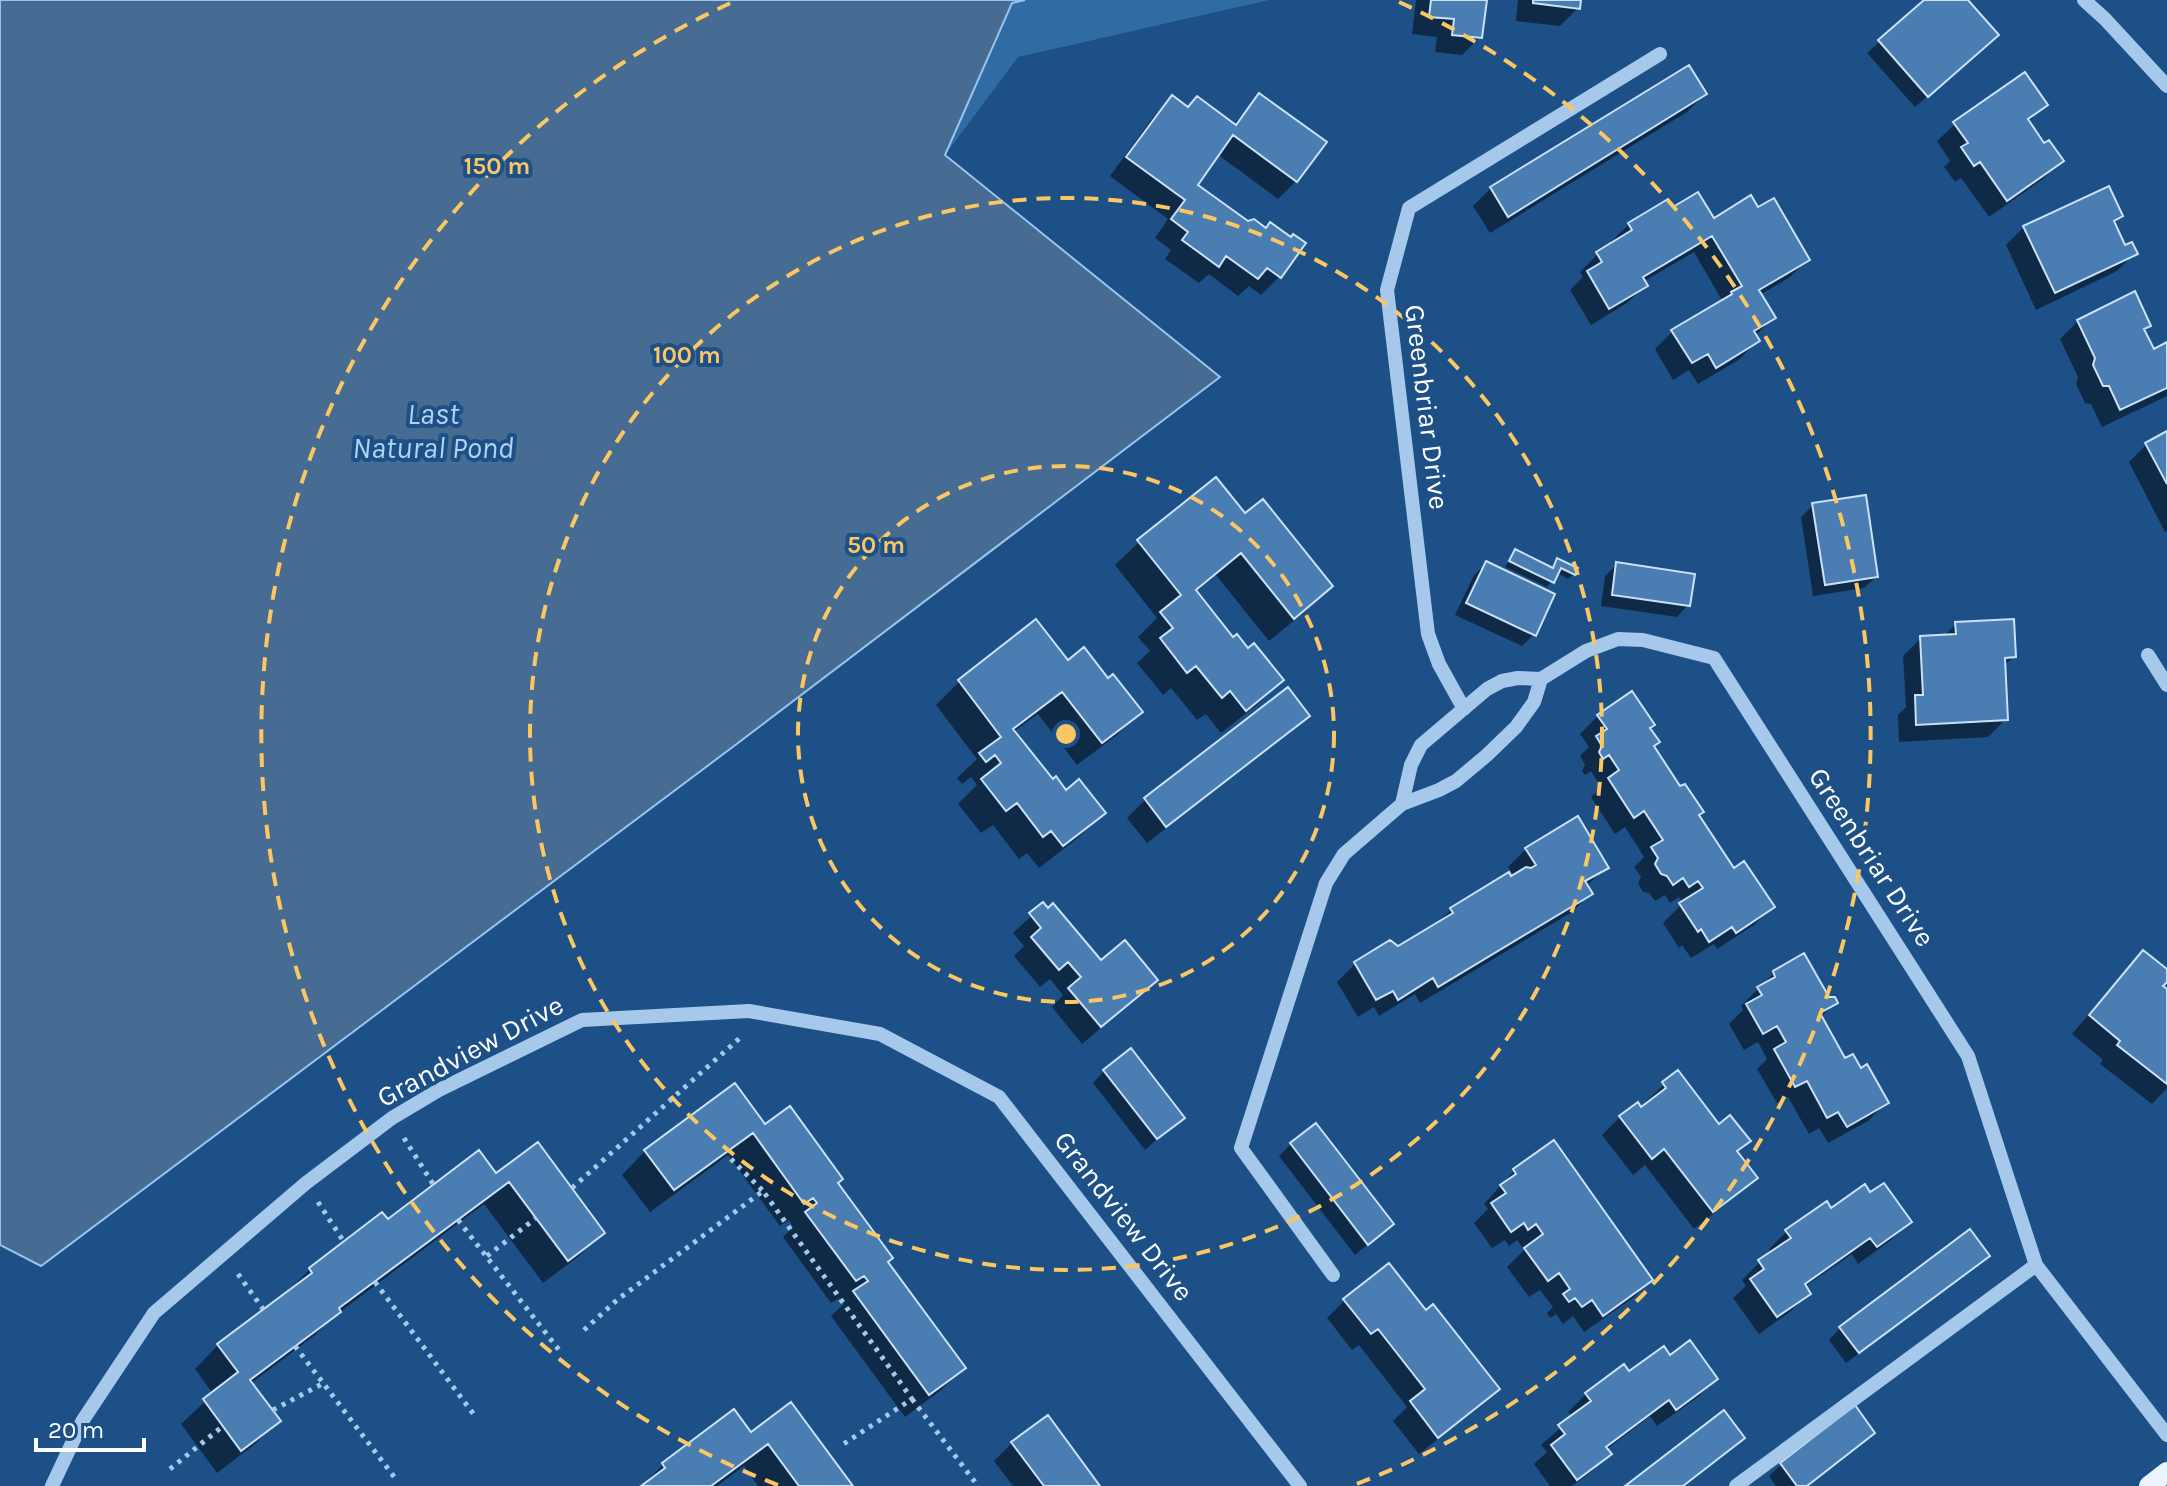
<svg xmlns="http://www.w3.org/2000/svg" width="2167" height="1486" viewBox="0 0 2167 1486" font-family="Karla,sans-serif">
  <style>
    .green { fill: #306ba4 }
    .water { fill: #466c93; stroke: #98c4ed; stroke-width: 2 }
    .shadow { fill: #0007 }
    .building { fill: #4a7db1; stroke: #cae1f8; stroke-width: 2 }
    .lines { fill: none; stroke-linecap: round; stroke-linejoin: round }
    .path { stroke: #a5c8eb; stroke-width: 5; stroke-dasharray: 4 6; stroke-linecap: butt }
    .minor { stroke: #a5c8eb; stroke-width: 14 }
    .major { stroke: #eaf3fe; stroke-width: 20 }
    .ring { fill: none; stroke: #fbc763; stroke-width: 4; stroke-dasharray: 14 10 }
    .labels { text-anchor: middle; dominant-baseline: central; stroke-width: 8; stroke-linejoin: round; paint-order: stroke }
    .street-label { font-size: 28px; fill: #fff; stroke: #1d5086 }
    .water-label { font-size: 30px; font-style: italic; fill: #b1d2f2; stroke: #1d5086 }
    .centre { fill: #fbc763; stroke: #1d5086; stroke-width: 4 }
    .ring-label { font-size: 24px; text-anchor: middle; font-weight: bold; fill: #fbc763; stroke: #1d5086; stroke-width: 8; stroke-linejoin: round; paint-order: stroke }
  </style>
  <rect width="100%" height="100%" fill="#1d5086"/>
  <!-- green -->
  <path class="green" d="M1025 0H1269L1018 57 945 155 1012 2Z"/>
  <!-- water -->
  <path class="water" d="M0 0H1025L1012 3 945 155 1220 377 734 746 41 1266 0 1245Z"/>
  <!-- shadow -->
  <path class="shadow" d="M1416 0H1485L1480 37 1462 55 1435 52 1437 37 1412 34Z
    M1518 0H1579L1578 8 1560 26 1516 21Z
    M1927 0H1965L1984 47 1915 107 1867 53Z
    M1705 94 1687 112 1490 233 1473 206 1491 188Z
    M1259 96 1296 181 1278 199 1217 154 1195 185 1248 224 1303 244 1279 277 1261 295 1249 286 1238 296 1209 274 1199 283 1165 259 1171 250 1155 238 1168 219 1110 176 1154 116 1172 98 1187 109 1233 125Z
    M2045 105 2027 123 2043 146 2061 161 2043 179 1989 217 1961 178 1955 182 1944 167 1950 161 1937 141 1955 124Z
    M1672 209 1713 221 1758 209 1808 259 1790 277 1760 295 1773 318 1755 336 1757 341 1740 359 1698 384 1689 370 1673 380 1655 349 1673 331 1723 302 1694 252 1643 282 1645 286 1627 303 1591 325 1570 290 1583 277 1580 272 1598 254 1613 244 1611 242 1629 224Z
    M2121 215 2113 223 2124 247 2135 253 2117 271 2036 310 2006 245 2024 227Z
    M2078 321 2148 325 2143 330 2153 351 2167 345V396L2102 427 2091 404 2085 403 2076 384 2078 377 2060 339Z
    M2167 433V531L2165 532 2129 462 2147 444Z
    M1813 505 1876 577 1864 588 1813 596 1801 517Z
    M1245 516 1330 586 1307 610 1269 641 1216 575 1196 592 1233 639 1281 680 1258 704 1221 733 1206 714 1197 720 1171 688 1163 695 1137 663 1150 651 1138 637 1157 618 1115 565 1139 542Z
    M1515 552 1551 569 1557 560 1574 574 1568 579 1557 573 1547 587 1505 567Z
    M1486 564 1534 634 1522 646 1455 615 1474 575Z
    M1617 564 1688 605 1677 617 1601 606 1605 576Z
    M1036 622 1067 662 1107 681 1140 711 1117 735 1077 765 1038 714 1013 732 1052 782 1066 792 1103 813 1079 837 1039 868 1027 853 1019 859 993 825 981 833 958 804 977 785 971 777 962 784 957 778 977 759 936 705 959 682Z
    M1956 624 2014 656 2003 667 2006 719 1988 737 1899 742 1898 715 1906 707 1903 656 1921 638 1944 636Z
    M1287 689 1307 715 1289 733 1147 843 1127 818 1145 800Z
    M1598 716 1648 729 1652 747 1734 871 1772 907 1754 925 1717 949 1714 944 1691 958 1682 945 1679 948 1663 923 1683 903 1679 897 1670 903 1665 895 1655 901 1649 893 1643 892 1638 883 1641 877 1634 867 1644 857 1625 827 1615 834 1591 797 1601 788 1591 771 1585 775 1582 771 1585 765 1580 756 1589 747 1580 734Z
    M1526 849 1606 867 1586 887 1590 894 1572 912 1420 1003 1415 994 1379 1016 1374 1007 1358 1017 1337 982 1355 964 1398 948 1434 926 1451 910 1508 875 1510 878 1514 876 1508 867Z
    M1043 905 1100 963 1155 979 1137 997 1082 1044 1052 1007 1063 995 1050 979 1040 987 1014 956 1024 946 1013 933Z
    M2143 952 2167 972V979L2160 987 2167 992V1088L2152 1104 2100 1064 2103 1060 2072 1034 2126 970Z
    M1774 973 1835 1003 1820 1018 1844 1061 1886 1103 1868 1121 1828 1143 1819 1128 1809 1134 1788 1097 1777 1103 1757 1069 1767 1059 1758 1042 1744 1050 1729 1024 1743 1010 1741 1006Z
    M1104 1071 1182 1117 1145 1150 1093 1083Z
    M1677 1073 1718 1127 1748 1141 1736 1153 1755 1177 1737 1195 1694 1229 1645 1165 1633 1175 1602 1135 1620 1117 1641 1109 1647 1104 1645 1102Z
    M765 1126 836 1184 886 1262 963 1368 940 1391 905 1417 831 1316 844 1304 840 1298 831 1303 783 1237 793 1227 789 1220 780 1226 728 1155 650 1212 622 1175 645 1151Z
    M1291 1144 1392 1224 1355 1255 1279 1156Z
    M537 1145 602 1233 579 1256 543 1283 484 1204 333 1317 315 1335 250 1384 278 1421 255 1444 217 1473 181 1424 213 1394 195 1369 218 1345 286 1293 310 1269 387 1222 496 1176Z
    M1514 1171 1651 1280 1633 1298 1584 1332 1573 1316 1563 1324 1556 1314 1550 1318 1547 1313 1553 1307 1540 1290 1529 1297 1507 1267 1524 1250 1517 1240 1509 1246 1505 1240 1492 1248 1474 1223 1488 1209 1484 1204Z
    M1870 1195 1909 1222 1891 1240 1858 1264 1852 1254 1804 1287 1809 1293 1791 1311 1759 1334 1733 1298 1746 1286 1742 1280 1760 1262 1772 1253 1769 1249 1787 1231Z
    M1987 1255 1975 1267 1846 1363 1829 1340 1840 1328Z
    M1345 1300 1426 1313 1497 1389 1479 1407 1419 1454 1393 1421 1407 1407 1359 1345 1352 1350 1327 1318Z
    M1670 1358 1716 1379 1698 1397 1657 1426 1650 1416 1606 1450 1609 1454 1591 1472 1572 1486H1550L1534 1464 1547 1452 1541 1445 1573 1417 1568 1412 1586 1394Z
    M1854 1408 1873 1433 1861 1445 1807 1486H1776L1769 1476 1781 1465Z
    M734 1412 751 1435 850 1486H758L744 1466 717 1486H641L663 1465Z
    M1012 1443 1097 1486H1013L994 1461Z"/>
  <!-- building -->
  <path class="building" d="M1431 0H1487L1482 38 1452 35 1454 19 1429 17Z
    M1533 0H1581L1580 9 1533 3Z
    M1924 0H1968L1999 35 1928 97 1878 40Z
    M1689 65 1707 94 1508 217 1490 187Z
    M2025 72 2048 105 2028 119 2044 143 2049 140 2064 161 2007 201 1980 162 1974 166 1961 147 1968 143 1953 122Z
    M1259 93 1327 142 1297 182 1233 135 1198 185 1248 221 1254 219 1266 228 1270 222 1291 237 1293 234 1306 243 1281 278 1267 268 1258 279 1226 256 1219 267 1182 240 1188 232 1171 219 1185 200 1126 157 1172 95 1188 107 1197 96 1236 125Z
    M2109 186 2123 216 2114 221 2125 245 2132 242 2138 254 2055 293 2023 226Z
    M1698 192 1714 218 1751 195 1758 207 1774 198 1810 260 1759 290 1776 318 1754 331 1760 341 1716 368 1708 354 1692 363 1671 330 1732 294 1731 292 1742 286 1712 236 1643 277 1648 286 1609 309 1587 271 1602 262 1596 252 1632 230 1628 223 1668 199 1673 207Z
    M2135 291 2151 326 2144 329 2154 349 2167 342V388L2120 410 2109 386H2103L2093 365 2095 358 2077 320Z
    M2167 431V484L2145 443Z
    M1216 477 1245 513 1263 499 1333 586 1294 619 1241 553 1196 590 1233 637 1237 634 1248 648 1254 643 1284 680 1246 711 1230 691 1222 698 1196 666 1187 673 1160 638 1173 628 1160 612 1181 595 1137 540Z
    M1866 495 1878 577 1825 585 1812 503Z
    M1515 549 1553 568 1557 558 1578 568 1575 575 1561 568 1554 583 1509 561Z
    M1486 561 1555 594 1536 636 1466 603Z
    M1616 562 1695 574 1690 606 1612 595Z
    M1036 619 1068 660 1084 647 1108 678 1113 674 1143 712 1102 743 1062 692 1013 729 1053 779 1056 776 1066 790 1079 779 1106 813 1063 846 1051 831 1043 837 1017 803 1006 811 981 779 1001 763 995 755 986 762 979 753 1001 737 958 680Z
    M2014 619 2016 657 2005 658 2008 720 1916 725 1915 695H1923L1920 636 1956 634 1955 622Z
    M1288 687 1310 716 1166 827 1144 798Z
    M1632 691 1655 725 1650 728 1660 742 1654 746 1680 786 1685 784 1704 812 1699 815 1734 868 1744 861 1775 907 1736 933 1732 927 1709 942 1701 929 1698 932 1679 903 1703 888 1698 881 1689 887 1683 878 1673 885 1667 876 1661 874 1655 864 1658 858 1651 847 1663 840 1644 811 1634 818 1608 778 1619 770 1609 755 1603 759 1599 752 1602 746 1596 736 1607 729 1597 715Z
    M1578 816 1609 868 1585 881 1593 894 1438 987 1433 978 1398 1000 1393 991 1376 1000 1354 962 1390 940 1398 946 1453 913 1450 908 1509 872 1511 876 1526 867 1531 868 1536 865 1525 848Z
    M1043 902 1048 908 1053 903 1101 960 1125 940 1158 980 1101 1027 1068 988 1081 977 1068 962 1059 970 1031 937 1041 928 1029 913Z
    M2143 950 2167 969V982L2163 986 2167 989V1084L2117 1045 2120 1041 2089 1015Z
    M1804 953 1829 997H1835L1838 1003 1820 1013 1845 1058 1853 1054 1861 1068 1867 1064 1889 1103 1847 1127 1838 1112 1827 1118 1807 1081 1795 1087 1774 1049 1786 1042 1777 1026 1763 1034 1746 1004 1762 995 1757 987 1775 977 1773 971Z
    M1131 1048 1185 1118 1157 1139 1103 1070Z
    M1678 1070 1719 1124 1730 1115 1751 1141 1737 1151 1758 1178 1713 1212 1664 1149 1652 1159 1619 1116 1638 1102 1641 1107 1666 1088 1662 1082Z
    M735 1083 765 1124 790 1106 843 1179 838 1183 893 1258 888 1262 966 1368 929 1395 853 1291 868 1281 864 1276 856 1281 805 1212 817 1203 813 1198 804 1204 753 1133 674 1190 644 1150Z
    M1316 1123 1394 1224 1368 1245 1290 1143Z
    M1554 1140 1653 1280 1603 1316 1592 1300 1582 1307 1575 1298 1569 1302 1563 1294 1570 1289 1559 1273 1548 1281 1524 1248 1543 1234 1536 1224 1528 1230 1524 1223 1511 1232 1491 1203 1506 1193 1500 1185 1516 1174 1513 1169Z
    M538 1142 605 1233 568 1261 509 1182 339 1308 341 1312 250 1380 281 1421 241 1451 203 1399 238 1372 217 1344 312 1273 309 1268 382 1212 388 1219 479 1150 496 1173Z
    M1884 1183 1912 1222 1877 1247 1870 1238 1805 1284 1811 1294 1777 1317 1750 1279 1764 1269 1758 1260 1791 1238 1785 1230 1827 1201 1831 1208 1865 1184 1870 1192Z
    M1970 1229 1990 1256 1859 1353 1839 1327Z
    M1389 1263 1426 1310 1433 1304 1500 1389 1438 1438 1410 1401 1425 1389 1378 1329 1371 1334 1343 1299Z
    M1690 1340 1718 1379 1676 1410 1669 1400 1606 1447 1612 1454 1577 1480 1551 1445 1565 1434 1558 1425 1591 1401 1585 1393 1624 1364 1629 1371 1664 1346 1670 1355Z
    M791 1402 853 1486H799L768 1444 711 1486H641L665 1468 662 1463 734 1409 751 1432Z
    M1855 1405 1875 1433 1807 1486H1797L1780 1463Z
    M1724 1410 1745 1438 1683 1486H1625Z
    M1048 1415 1100 1486H1044L1011 1442Z"/>
  <g class="lines">
    <!-- path -->
    <path class="path" d="M404 1138 433 1184
      M731 1159 763 1191
      M572 1188 741 1037
      M318 1202 344 1242
      M458 1220 559 1350
      M487 1256 536 1218
      M238 1274 263 1309
      M375 1282 475 1416
      M584 1330 617 1300 763 1191 912 1399 839 1447
      M295 1346 395 1478
      M912 1399 978 1486
      M273 1410 322 1384
      M170 1469 223 1426"/>
    <!-- minor -->
    <path class="minor" d="M2084 0 2105 19 2167 86
      M2148 655 2167 685
      M1464 709 1439 664 1428 634 1387 290 1409 208 1660 54
      M1402 804 1411 765 1421 745 1487 689 1502 681 1518 678 1541 679 1586 651 1618 639 1643 640 1714 658 1968 1056 2036 1265 2167 1435
      M1333 1275 1241 1148 1326 883 1344 854 1402 804 1439 790 1456 781 1487 755 1516 727 1534 702 1541 679
      M52 1486 83 1420 154 1313 306 1183 392 1118 439 1090 582 1020 749 1011 880 1034 999 1097 1300 1486
      M1736 1486 2036 1265"/>
    <!-- major -->
    <path class="major" d="M2149 1486 2167 1472"/>
  </g>
  <!-- distance rings -->
  <g class="ring">
    <circle cx="1066" cy="734" r="268"/>
    <circle cx="1066" cy="734" r="536"/>
    <path d="M778 1485A804 804 0 0 1 733 2M1399 2A804 804 0 0 1 1354 1485"/>
  </g>
  <g class="labels">
    <!-- street labels -->
    <g class="street-label">
      <text transform="translate(1427 407) rotate(83)">Greenbriar Drive</text>
      <text transform="translate(1872 857) rotate(57)">Greenbriar Drive</text>
      <text transform="translate(470 1051) rotate(-28)">Grandview Drive</text>
      <text transform="translate(1124 1216) rotate(52)">Grandview Drive</text>
    </g>
    <!-- water labels -->
    <g class="water-label">
      <text x="433" y="414">Last<tspan x="433" dy="34">Natural Pond</tspan></text>
    </g>
  </g>
  <circle cx="1066" cy="734" r="12" class="centre"/>
  <g class="ring-label">
    <text x="497" y="174">150 m</text>
    <text x="687" y="363">100 m</text>
    <text x="876" y="553">50 m</text>
  </g>
  <!-- scale -->
  <path d="M36 1438v12h108v-12" fill="none" stroke="#ffffff" stroke-width="4"/>
  <text x="48" y="1438" font-size="24" fill="#ffffff" stroke="#1d5086" stroke-width="6" paint-order="stroke">20 m</text>
</svg>
